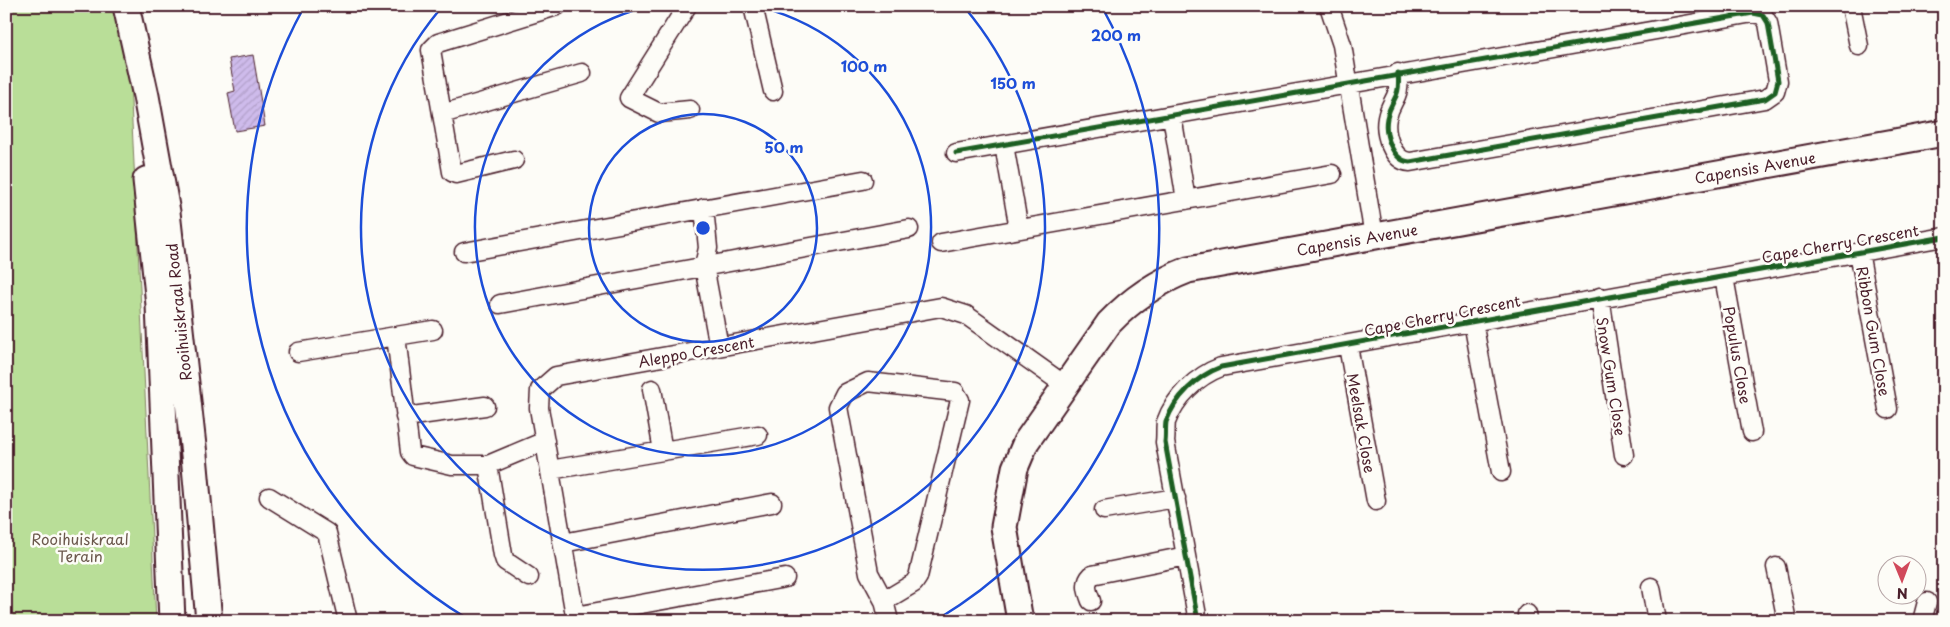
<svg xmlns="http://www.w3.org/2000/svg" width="1950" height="627" viewBox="0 0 1950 627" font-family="'Playpen Sans',sans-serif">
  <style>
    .park { fill: #b9de98; stroke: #827e62 }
    .building { fill: url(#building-hatch); stroke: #4a1f2b }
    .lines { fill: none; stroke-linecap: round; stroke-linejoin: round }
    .street-casing { stroke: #4a1f2b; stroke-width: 21 }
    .secondary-casing { stroke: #4a1f2b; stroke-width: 29 }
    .street { stroke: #fdfcf7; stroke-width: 18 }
    .secondary { stroke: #fdfcf7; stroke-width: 25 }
    .cycleway-casing { stroke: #fdfcf7; stroke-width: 8 }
    .cycleway { stroke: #1b5e20; stroke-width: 5 }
    .ring { fill: none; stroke: #1d4ed8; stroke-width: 2.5 }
    .labels { text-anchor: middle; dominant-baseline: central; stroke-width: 5; stroke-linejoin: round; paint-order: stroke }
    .street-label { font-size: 15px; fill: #4a1f2b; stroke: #fdfcf7 }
    .park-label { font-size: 15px; fill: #6b584c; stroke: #fdfcf7 }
    .centre { fill: #1d4ed8; stroke: #fdfcf7; stroke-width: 2.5 }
    .ring-label { font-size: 15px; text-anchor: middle; font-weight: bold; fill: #1d4ed8; stroke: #fdfcf7; stroke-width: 5; stroke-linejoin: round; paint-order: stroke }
  </style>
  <defs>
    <pattern id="building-hatch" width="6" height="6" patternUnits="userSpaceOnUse" patternTransform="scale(1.25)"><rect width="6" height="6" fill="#cebbeb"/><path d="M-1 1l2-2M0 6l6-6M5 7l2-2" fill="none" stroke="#b2a0ca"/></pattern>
  </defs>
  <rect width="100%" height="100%" fill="#fdfcf7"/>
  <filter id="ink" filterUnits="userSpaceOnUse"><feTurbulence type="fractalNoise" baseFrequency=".02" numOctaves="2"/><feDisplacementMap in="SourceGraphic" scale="10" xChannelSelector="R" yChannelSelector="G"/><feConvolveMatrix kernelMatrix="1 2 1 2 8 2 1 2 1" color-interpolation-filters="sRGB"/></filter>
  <g filter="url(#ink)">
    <!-- park -->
    <path class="park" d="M6 6H114L130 81 156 621H6Z"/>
    <!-- building -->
    <path class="building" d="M253 55 265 126 235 131 228 93 235 91 229 59Z"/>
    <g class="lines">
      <!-- street casing -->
      <g class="street-casing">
        <path id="street" d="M687 6 629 98 659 113 690 110
          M753 6 773 91
          M1329 6 1342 45 1374 236
          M1851 6 1859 46
          M442 114 582 73
          M1172 116 1186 200
          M1004 145 1019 229
          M956 153 1753 13 1763 15 1768 23 1778 81 1775 92 1765 99 1410 162C1392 161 1384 133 1387 118 1391 98 1401 100 1398 73
          M514 160 456 174 452 172 431 50 438 43 557 6
          M704 208 708 248 704 266 719 347
          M941 243 1332 174
          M464 252 863 180
          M1859 252 1888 409
          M1724 277 1752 432
          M1600 297 1624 455
          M500 304 909 229
          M1473 322 1501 472
          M396 336 410 452 413 456 452 465H488L545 441
          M1348 346 1376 501
          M298 352 433 330
          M652 389 663 451
          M405 417 485 406
          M488 465 503 555 505 561 529 577
          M550 470 758 435
          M269 497 327 533 348 621
          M1104 510 1176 498
          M563 543 772 503
          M1776 567 1787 621
          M1651 587 1657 621
          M884 601 914 583 918 577 960 400 955 392 868 382 845 393 838 407 869 573 884 601 889 621
          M1091 601C1087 591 1084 583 1092 575L1186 556
          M1527 614 1528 621
          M575 616 785 578
          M576 621 539 408 540 390 556 376 941 307 966 315 1066 386
          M1198 621 1165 442C1166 436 1165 428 1166 422 1175 397 1197 376 1221 367L1944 237
          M1922 621 1927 602"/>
      </g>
      <!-- secondary casing -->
      <g class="secondary-casing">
        <path id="secondary" d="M126 6 146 96 167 212 194 455 209 621
          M146 180 159 305 172 621
          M1020 621 1004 527 1015 468 1026 442 1109 323C1131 300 1159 281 1188 270L1944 133"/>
      </g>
      <!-- street -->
      <use href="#street" class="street"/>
      <!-- secondary -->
      <use href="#secondary" class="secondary"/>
      <!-- cycleway casing -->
      <g class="cycleway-casing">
        <path id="cycleway" d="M956 153 1753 13 1763 15 1768 23 1778 81 1775 92 1765 99 1410 162C1392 161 1384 133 1387 118 1391 98 1401 100 1398 73
          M1198 621 1165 442C1166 436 1165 428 1166 422 1175 397 1197 376 1221 367L1944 237"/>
      </g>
      <!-- cycleway -->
      <use href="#cycleway" class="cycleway"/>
    </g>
  </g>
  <!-- distance rings -->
  <g class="ring">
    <circle cx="703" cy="228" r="114"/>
    <path d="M756 6A228 228 0 1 1 650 6"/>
    <path d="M965 8A342 342 0 1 1 441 8"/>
    <path d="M468 619A456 456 0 0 1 304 7M1102 7A456 456 0 0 1 938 619"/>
  </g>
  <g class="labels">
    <!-- street labels -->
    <g class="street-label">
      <text transform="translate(1755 167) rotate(-10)">Capensis Avenue</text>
      <text transform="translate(1357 239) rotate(-10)">Capensis Avenue</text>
      <text transform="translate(1840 243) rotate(-10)">Cape Cherry Crescent</text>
      <text transform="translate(178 312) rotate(-96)">Rooihuiskraal Road</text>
      <text transform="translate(1442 315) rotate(-11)">Cape Cherry Crescent</text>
      <text transform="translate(1874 331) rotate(80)">Ribbon Gum Close</text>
      <text transform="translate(696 351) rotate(-10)">Aleppo Crescent</text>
      <text transform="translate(1738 355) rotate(80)">Populus Close</text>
      <text transform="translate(1612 376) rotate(81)">Snow Gum Close</text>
      <text transform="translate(1362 423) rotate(80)">Meelsak Close</text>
    </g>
    <!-- park labels -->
    <g class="park-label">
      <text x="80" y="538">Rooihuiskraal<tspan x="80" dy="17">Terain</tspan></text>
    </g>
  </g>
  <circle cx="703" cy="228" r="8" class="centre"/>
  <g class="ring-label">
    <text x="1116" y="41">200 m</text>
    <text x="864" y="72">100 m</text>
    <text x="1013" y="89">150 m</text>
    <text x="784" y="153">50 m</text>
  </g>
  <!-- margin -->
  <rect width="1950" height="627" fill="none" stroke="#fdfcf7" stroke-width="25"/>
  <rect x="12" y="12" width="1925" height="602" fill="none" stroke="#4a1f2b" stroke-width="2" filter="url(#ink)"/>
  <!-- north arrow -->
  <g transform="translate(1902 580) rotate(179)"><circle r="24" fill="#fdfcf7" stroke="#b5a4a5"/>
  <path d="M0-4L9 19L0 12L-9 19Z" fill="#d1495b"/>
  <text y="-8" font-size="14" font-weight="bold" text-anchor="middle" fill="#4a1f2b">N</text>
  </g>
</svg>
